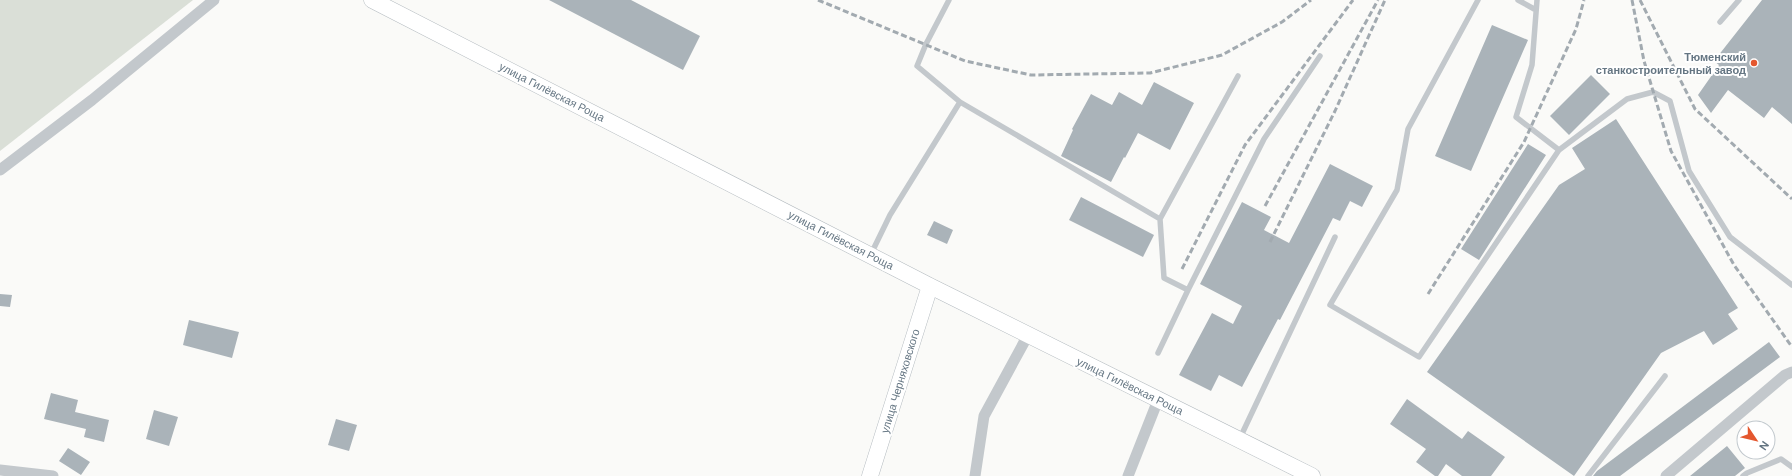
<svg xmlns="http://www.w3.org/2000/svg" width="1792" height="476" viewBox="0 0 1792 476" font-family="'DM Sans',sans-serif">
  <style>
    .green { fill: #dadfd7 }
    .building { fill: #aab3b9 }
    .lines { fill: none; stroke-linecap: round; stroke-linejoin: round }
    .secondary-casing { stroke: #b3babf; stroke-width: 17 }
    .lane { stroke: #c3c8cc; stroke-width: 5.5 }
    .street { stroke: #c3c8cc; stroke-width: 11 }
    .secondary { stroke: #fff; stroke-width: 16 }
    .rail { stroke: #a2aab0; stroke-width: 3; stroke-dasharray: 6 3; stroke-linecap: butt }
    .poi-dot { fill: #e4572e; stroke: #fff; stroke-width: 1.5 }
    .labels { text-anchor: middle; dominant-baseline: central; stroke-width: 4; stroke-linejoin: round; paint-order: stroke }
    .poi-label { font-size: 11px; font-weight: bold; fill: #657683; stroke: #fff; text-anchor: end }
    .street-label { font-size: 11px; fill: #657683; stroke: #fff }
  </style>
  <rect width="100%" height="100%" fill="#fafaf8"/>
  <!-- green -->
  <path class="green" d="M0 0H193L0 151Z"/>
  <!-- building -->
  <path class="building" d="M549 0H631L700 36 683 70Z
    M1762 0H1792V124L1772 107 1764 118 1728 90 1711 113 1698 95 1719 65 1714 61Z
    M1492 25 1528 40 1471 171 1435 156Z
    M1591 75 1610 94 1569 135 1550 116Z
    M1154 82 1194 103 1170 150 1138 133 1125 158 1124 157 1111 182 1061 156 1073 130 1072 129 1091 94 1112 105 1119 92 1142 105Z
    M1616 119 1738 308 1728 314 1738 329 1713 345 1704 331 1661 353 1574 476 1427 372 1559 185 1585 169 1572 148Z
    M1528 144 1546 155 1479 260 1461 249Z
    M1330 164 1373 186 1362 207 1350 201 1340 221 1333 218 1280 320 1278 319 1242 387 1219 375 1211 391 1179 375 1212 313 1233 324 1242 306 1200 284 1242 202 1271 217 1264 230 1289 243Z
    M1081 197 1154 235 1143 257 1069 220Z
    M934 221 953 230 947 244 927 235Z
    M0 294 12 295 10 307 0 306Z
    M189 320 239 332 232 358 183 345Z
    M1769 342 1780 357 1620 476H1593L1597 471Z
    M51 393 78 400 75 412 109 420 104 442 84 437 86 429 44 419Z
    M1407 399 1462 439 1468 431 1505 457 1491 476H1462L1446 464 1438 476H1435L1416 462 1426 449 1390 424Z
    M154 410 178 417 169 446 146 439Z
    M336 419 357 425 349 451 328 445Z
    M1727 446 1745 468 1735 476H1690Z
    M68 448 90 462 81 475 59 461Z"/>
  <g class="lines">
    <!-- secondary casing -->
    <g class="secondary-casing">
      <path id="secondary" d="M372 0 930 286 1312 476
        M870 476 930 286"/>
    </g>
    <!-- lane -->
    <path class="lane" d="M1478 0 1408 129 1397 190 1330 305 1419 357 1559 150 1516 117 1532 65 1537 0
      M1518 0 1536 10
      M1720 22 1739 0
      M960 102 1160 219 1238 76
      M1559 150 1627 99 1653 92 1670 101 1689 171 1730 237 1792 285
      M1160 219 1164 278 1188 290 1264 139 1320 56
      M871 254 890 215 960 102 917 66 926 44 949 0
      M1158 353 1188 290
      M1240 438 1335 237
      M1588 476 1665 376
      M1743 476 1747 473 1781 459 1792 467"/>
    <!-- street -->
    <path class="street" d="M0 170 92 100 214 0
      M0 470 53 476
      M975 476 984 416 1028 335
      M1128 476 1158 400
      M1666 476 1785 375 1792 372"/>
    <!-- secondary -->
    <use href="#secondary" class="secondary"/>
    <!-- rail -->
    <path class="rail" d="M818 0 965 61 1031 75 1150 73 1222 55 1282 22 1311 0
      M1632 0 1644 61 1671 151 1734 265 1792 347
      M1640 0 1695 109 1792 199
      M1265 206 1378 0
      M1270 242 1335 111 1385 0
      M1182 269 1245 145 1353 0
      M1428 294 1524 142 1576 29 1584 0"/>
  </g>
  <!-- markers -->
  <circle class="poi-dot" cx="1754" cy="63" r="4"/>
  <g class="labels">
    <!-- poi labels -->
    <g class="poi-label">
      <text x="1746" y="57">Тюменский<tspan x="1746" dy="13">станкостроительный завод</tspan></text>
    </g>
    <!-- street labels -->
    <g class="street-label">
      <text transform="translate(552 92) rotate(27)">улица Гилёвская Роща</text>
      <text transform="translate(841 240) rotate(27)">улица Гилёвская Роща</text>
      <text transform="translate(900 381) rotate(-73)">улица Черняховского</text>
      <text transform="translate(1130 386) rotate(26)">улица Гилёвская Роща</text>
    </g>
  </g>
  <!-- north arrow -->
  <g transform="translate(1756 440) rotate(125)"><circle r="19" fill="#ffffff" stroke="#c1c8cd"/>
  <path d="M0-3L7 15L0 10L-7 15Z" fill="#e4572e"/>
  <text y="-6" font-size="11" font-weight="bold" text-anchor="middle" fill="#657683">N</text>
  </g>
</svg>
